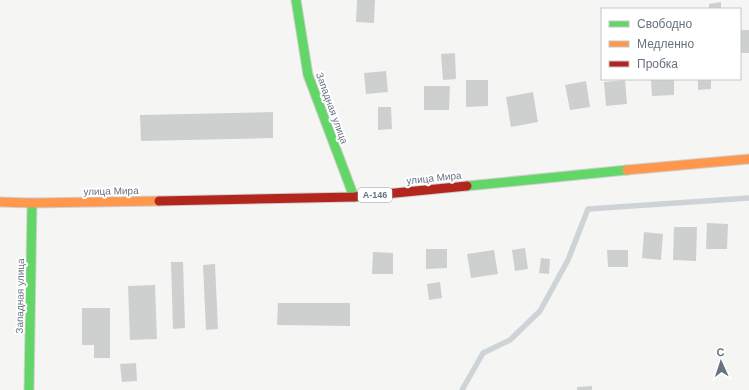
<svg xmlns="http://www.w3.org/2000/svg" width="749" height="390" viewBox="0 0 749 390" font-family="Arial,sans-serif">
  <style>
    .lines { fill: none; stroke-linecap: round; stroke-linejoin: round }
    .stream { stroke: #ced3d7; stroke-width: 5.5 }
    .building { fill: #ced0d0 }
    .fast-casing { stroke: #d1d1d2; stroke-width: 11 }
    .slow-casing { stroke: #d1d1d2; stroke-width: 11 }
    .jam-casing { stroke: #d1d1d2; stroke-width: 11 }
    .fast { stroke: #63d668; stroke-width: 9 }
    .slow { stroke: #ff974d; stroke-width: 9 }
    .jam { stroke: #b3261e; stroke-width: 9 }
    .labels { text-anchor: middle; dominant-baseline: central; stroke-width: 4; stroke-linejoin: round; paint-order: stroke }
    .shield { fill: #fff; stroke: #959ca8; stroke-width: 1 }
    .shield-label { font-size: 9px; font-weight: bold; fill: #677282 }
    .street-label { font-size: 10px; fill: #677282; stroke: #fff }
  </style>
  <rect width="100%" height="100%" fill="#f5f5f4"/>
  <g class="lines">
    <!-- stream -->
    <path class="stream" d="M462 390 483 353 510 340 540 311 568 260 588 209 749 198"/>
  </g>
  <!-- building -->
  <path class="building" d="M357 0H375L374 23 356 22Z
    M721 2V9H709V4Z
    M740 30H749V53H740Z
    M455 53 456 79 443 80 441 54Z
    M386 71 388 92 366 94 364 73Z
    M651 79H674V95L652 96Z
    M698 79H711V89L698 90Z
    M466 80H488V106L466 107Z
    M625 80 627 104 606 106 604 82Z
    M586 81 590 107 570 110 565 85Z
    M424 86H450L449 110H424Z
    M533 92 538 122 511 127 506 97Z
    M378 107H391L392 129 378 130Z
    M273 112V138L141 141 140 115Z
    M707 223 728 224 727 249H706Z
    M674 227H697L696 261 673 260Z
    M644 232 663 234 661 260 642 258Z
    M525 248 528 269 515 271 512 250Z
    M426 249H447V268L426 269Z
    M494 250 498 274 471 278 467 254Z
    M607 250H628V267H608Z
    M373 252 393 253V274H372Z
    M541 258 550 259 549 274 539 273Z
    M171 262H183L185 328 173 329Z
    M215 264 218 329 206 330 203 265Z
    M440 282 442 298 429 300 427 284Z
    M155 285 157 339 130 340 128 286Z
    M278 303H350V326L277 325Z
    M82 308H110V358H94V345H82Z
    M136 363 137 381 122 382 120 364Z
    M592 386V390H577V387Z"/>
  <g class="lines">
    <!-- fast casing -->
    <g class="fast-casing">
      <path id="fast" d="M296 0 308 75 354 197
        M467 186 627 170
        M29 390 32 203"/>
    </g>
    <!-- slow casing -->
    <g class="slow-casing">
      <path id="slow" d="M627 170 749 159
        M0 202 32 203 159 201"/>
    </g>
    <!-- jam casing -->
    <g class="jam-casing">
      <path id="jam" d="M159 201 354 197 467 186"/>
    </g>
    <!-- fast -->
    <use href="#fast" class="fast"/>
    <!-- slow -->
    <use href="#slow" class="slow"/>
    <!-- jam -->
    <use href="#jam" class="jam"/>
  </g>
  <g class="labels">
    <!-- shield labels -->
    <rect class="shield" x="358" y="188" width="34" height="14" rx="3"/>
    <g class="shield-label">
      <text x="375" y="195">А-146</text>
    </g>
    <!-- street labels -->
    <g class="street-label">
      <text transform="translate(332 108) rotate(70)">Западная улица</text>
      <text transform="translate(434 178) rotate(-6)">улица Мира</text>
      <text transform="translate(111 191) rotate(-1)">улица Мира</text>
      <text transform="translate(20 296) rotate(-89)">Западная улица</text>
    </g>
  </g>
  <!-- legend -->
  <rect x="601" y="8" width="140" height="72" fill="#ffffff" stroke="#c2c7cd"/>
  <rect x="609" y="21" width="20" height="6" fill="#63d668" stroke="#c2c7cd"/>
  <text x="637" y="28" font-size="12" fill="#677282">Свободно</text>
  <rect x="609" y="41" width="20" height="6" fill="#ff974d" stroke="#c2c7cd"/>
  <text x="637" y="48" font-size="12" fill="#677282">Медленно</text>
  <rect x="609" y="61" width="20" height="6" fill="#b3261e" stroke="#c2c7cd"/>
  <text x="637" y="68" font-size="12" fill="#677282">Пробка</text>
  <!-- north arrow -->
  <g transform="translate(721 362) rotate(357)" stroke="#ffffff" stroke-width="3" paint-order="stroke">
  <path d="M0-3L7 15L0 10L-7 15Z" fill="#677282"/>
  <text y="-6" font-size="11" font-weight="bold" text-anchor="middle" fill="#677282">С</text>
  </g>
</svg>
